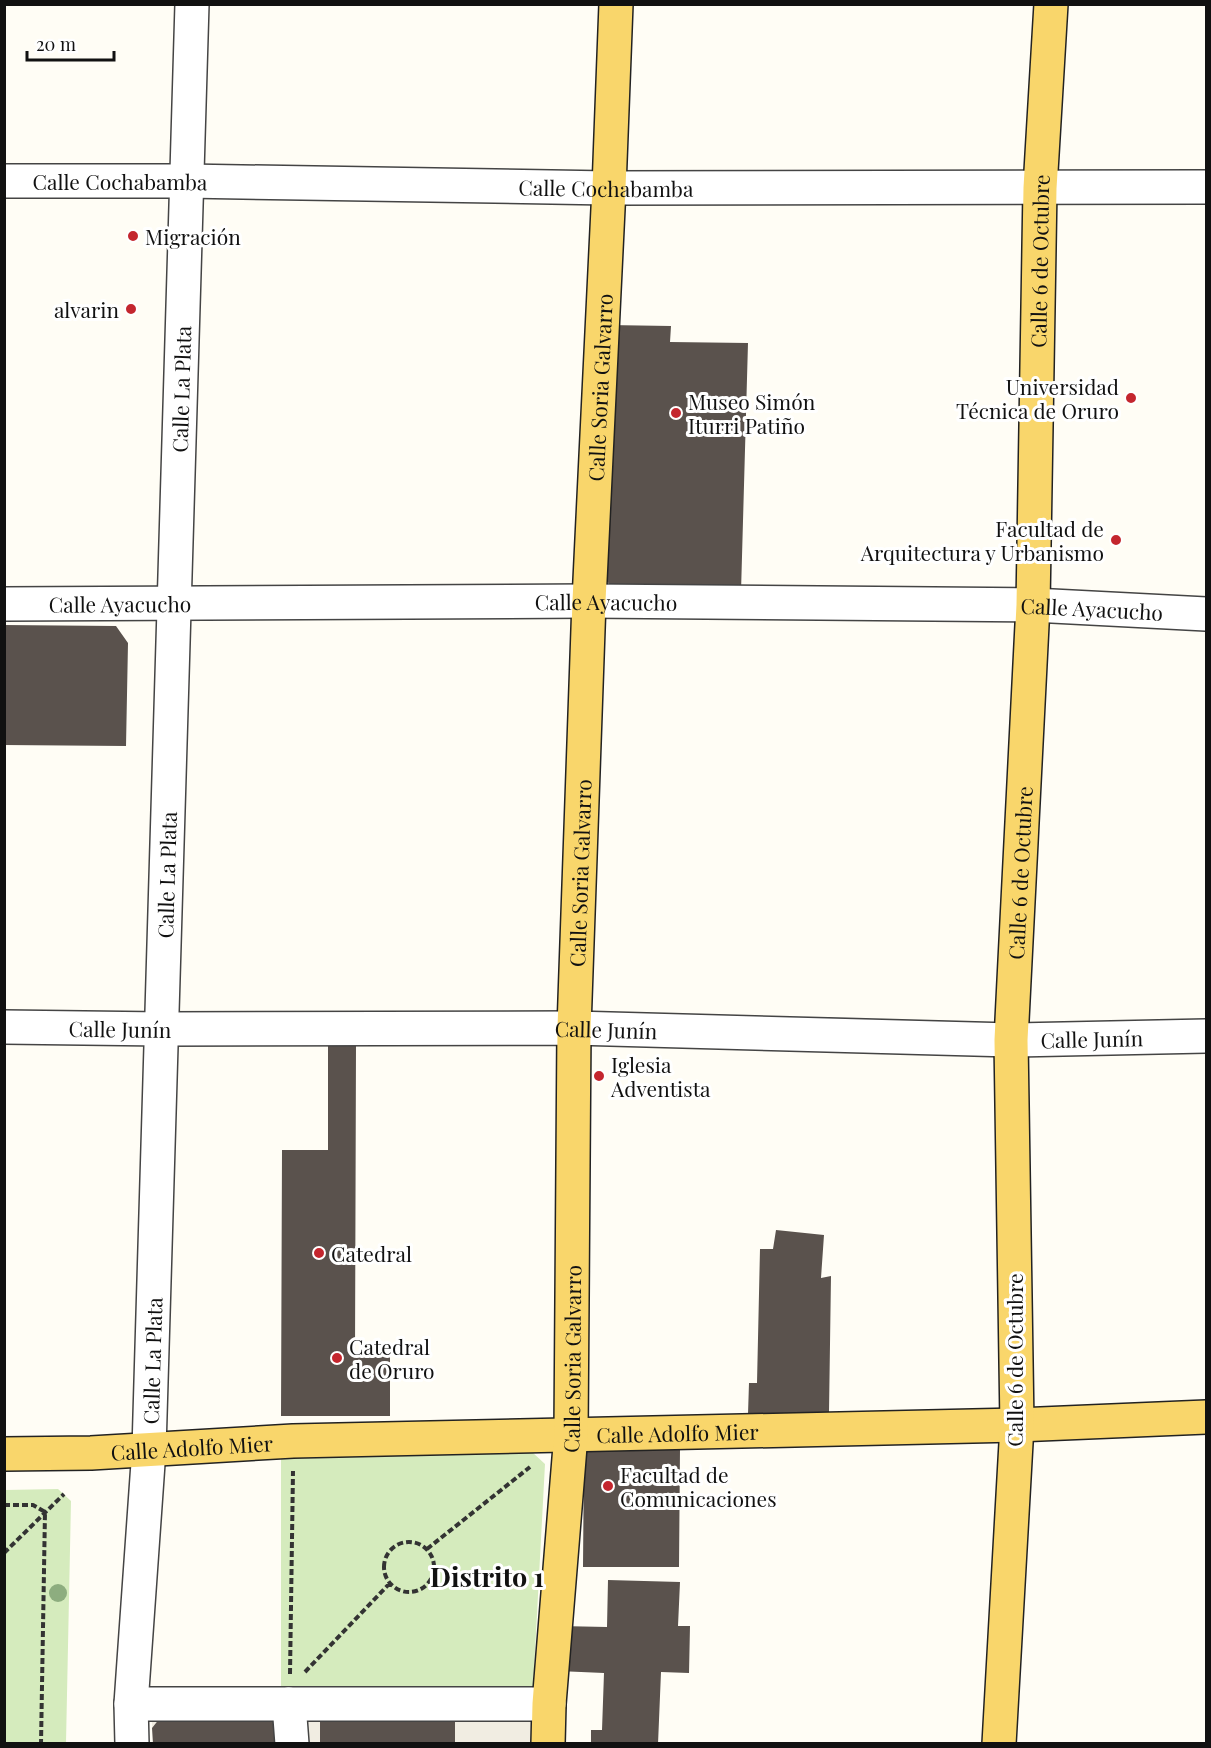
<svg xmlns="http://www.w3.org/2000/svg" width="1211" height="1748" viewBox="0 0 1211 1748" font-family="'Playfair Display',serif">
  <style>
    .green { fill: #d5ebbd }
    .plaza { fill: #f1ede2 }
    .building { fill: #5a524d }
    .lines { fill: none; stroke-linecap: round; stroke-linejoin: round }
    .minor-casing { stroke: #444; stroke-width: 36 }
    .major-casing { stroke: #222; stroke-width: 36 }
    .path { stroke: #333; stroke-width: 4; stroke-dasharray: 6 3; stroke-linecap: butt }
    .minor { stroke: #fff; stroke-width: 33 }
    .major { stroke: #f9d66b; stroke-width: 33 }
    .tree { fill: #8dad7f }
    .poi-dot { fill: #c4262e; stroke: #fff; stroke-width: 2 }
    .labels { text-anchor: middle; dominant-baseline: central; stroke-width: 6; stroke-linejoin: round; paint-order: stroke }
    .street-label { font-size: 21px; fill: #111; stroke: #fff }
    .poi-label { font-size: 21px; fill: #111; stroke: #fff; text-anchor: start }
    .district-label { font-size: 27px; font-weight: bold; fill: #111; stroke: #fff }
  </style>
  <rect width="100%" height="100%" fill="#fffdf5"/>
  <!-- green -->
  <path class="green" d="M532 1452 545 1464 533 1689 281 1688V1453Z
    M58 1489 71 1501 66 1743H5V1490Z"/>
  <!-- plaza -->
  <path class="plaza" d="M151 1686 533 1689 530 1743H455V1719L320 1713V1743H284L160 1718 152 1728Z"/>
  <!-- building -->
  <path class="building" d="M608 325 671 326 670 342 748 343 741 592 616 590 603 578Z
    M4 625 116 626 128 643 126 746 4 745Z
    M328 1044H356L355 1356H390V1416H281L282 1150H328Z
    M776 1230 824 1235 821 1278 831 1276 829 1412 748 1414 749 1383H757L760 1249H773Z
    M584 1449H680L679 1567H583Z
    M608 1580 680 1582 678 1626H690L689 1673 661 1672 658 1744H591V1730H602L604 1673 558 1671 559 1626 607 1627Z
    M320 1713 455 1719V1744H320Z
    M284 1716V1744H153L152 1728 160 1718Z"/>
  <g class="lines">
    <!-- minor casing -->
    <g class="minor-casing">
      <g id="minor">
        <path id="s1" d="M4 181H186L609 188 1206 187"/>
        <path id="s2" d="M4 604 589 601 1033 605 1206 614"/>
        <path id="s3" d="M4 1027 163 1029 574 1028 1011 1040 1206 1036"/>
        <path d="M131 1704H549"/>
        <path d="M289 1704 292 1744"/>
        <path id="s4" d="M132 1744 131 1704 149 1449 192 4"/>
      </g>
    </g>
    <!-- major casing -->
    <g class="major-casing">
      <g id="major">
        <path id="s5" d="M4 1454 91 1453 293 1441 1017 1425 1206 1417"/>
        <path id="s6" d="M548 1744 549 1704 571 1434 574 1028 589 601 609 188 616 4"/>
        <path id="s7" d="M999 1744 1017 1425 1011 1040 1033 605 1040 188 1051 4"/>
      </g>
    </g>
    <!-- path -->
    <path class="path" d="M4 1505H33L45 1512 41 1744
      M384 1567a25 25 0 1 1 50 0a25 25 0 1 1-50 0Z
      M427 1549 530 1467
      M4 1553 64 1494
      M305 1672 390 1583
      M290 1674 293 1471"/>
    <!-- minor -->
    <use href="#minor" class="minor"/>
    <!-- major -->
    <use href="#major" class="major"/>
  </g>
  <!-- trees -->
  <circle class="tree" cx="58" cy="1593" r="9"/>
  <!-- markers -->
  <g class="poi-dot">
    <circle cx="133" cy="236" r="6"/>
    <circle cx="131" cy="309" r="6"/>
    <circle cx="1131" cy="398" r="6"/>
    <circle cx="676" cy="413" r="6"/>
    <circle cx="1116" cy="540" r="6"/>
    <circle cx="599" cy="1076" r="6"/>
    <circle cx="319" cy="1253" r="6"/>
    <circle cx="337" cy="1358" r="6"/>
    <circle cx="608" cy="1486" r="6"/>
  </g>
  <g class="labels">
    <!-- street labels -->
    <g class="street-label">
      <text stroke="none"><textPath href="#s1" startOffset="116">Calle Cochabamba</textPath></text>
      <text stroke="none"><textPath href="#s1" startOffset="602">Calle Cochabamba</textPath></text>
      <text stroke="none"><textPath href="#s7" startOffset="1484">Calle 6 de Octubre</textPath></text>
      <text stroke="none"><textPath href="#s4" startOffset="1356">Calle La Plata</textPath></text>
      <text stroke="none"><textPath href="#s6" startOffset="1358">Calle Soria Galvarro</textPath></text>
      <text stroke="none"><textPath href="#s2" startOffset="602">Calle Ayacucho</textPath></text>
      <text stroke="none"><textPath href="#s2" startOffset="116">Calle Ayacucho</textPath></text>
      <text stroke="none"><textPath href="#s2" startOffset="1088">Calle Ayacucho</textPath></text>
      <text stroke="none"><textPath href="#s4" startOffset="870">Calle La Plata</textPath></text>
      <text stroke="none"><textPath href="#s6" startOffset="872">Calle Soria Galvarro</textPath></text>
      <text stroke="none"><textPath href="#s7" startOffset="872">Calle 6 de Octubre</textPath></text>
      <text stroke="none"><textPath href="#s3" startOffset="116">Calle Junín</textPath></text>
      <text stroke="none"><textPath href="#s3" startOffset="602">Calle Junín</textPath></text>
      <text stroke="none"><textPath href="#s3" startOffset="1088">Calle Junín</textPath></text>
      <text stroke="none"><textPath href="#s4" startOffset="384">Calle La Plata</textPath></text>
      <text stroke="none"><textPath href="#s6" startOffset="386">Calle Soria Galvarro</textPath></text>
      <text transform="translate(1014 1360) rotate(-90)">Calle 6 de Octubre</text>
      <text stroke="none"><textPath href="#s5" startOffset="674">Calle Adolfo Mier</textPath></text>
      <text stroke="none"><textPath href="#s5" startOffset="188">Calle Adolfo Mier</textPath></text>
    </g>
    <!-- poi labels -->
    <g class="poi-label">
      <text x="145" y="236">Migración</text>
      <text x="119" y="309" text-anchor="end">alvarin</text>
      <text x="1119" y="386" text-anchor="end">Universidad<tspan x="1119" dy="24">Técnica de Oruro</tspan></text>
      <text x="688" y="401">Museo Simón<tspan x="688" dy="24">Iturri Patiño</tspan></text>
      <text x="1104" y="528" text-anchor="end">Facultad de<tspan x="1104" dy="24">Arquitectura y Urbanismo</tspan></text>
      <text x="611" y="1064">Iglesia<tspan x="611" dy="24">Adventista</tspan></text>
      <text x="331" y="1253">Catedral</text>
      <text x="349" y="1346">Catedral<tspan x="349" dy="24">de Oruro</tspan></text>
      <text x="620" y="1474">Facultad de<tspan x="620" dy="24">Comunicaciones</tspan></text>
    </g>
    <!-- district labels -->
    <g class="district-label">
      <text x="487" y="1576">Distrito 1</text>
    </g>
  </g>
  <!-- border -->
  <rect width="1211" height="1748" fill="none" stroke="#111111" stroke-width="12"/>
  <!-- scale -->
  <path d="M27 51v9h87v-9" fill="none" stroke="#111111" stroke-width="3"/>
  <text x="36" y="51" font-size="18" fill="#111111" stroke="#ffffff" stroke-width="4.5" paint-order="stroke">20 m</text>
</svg>
